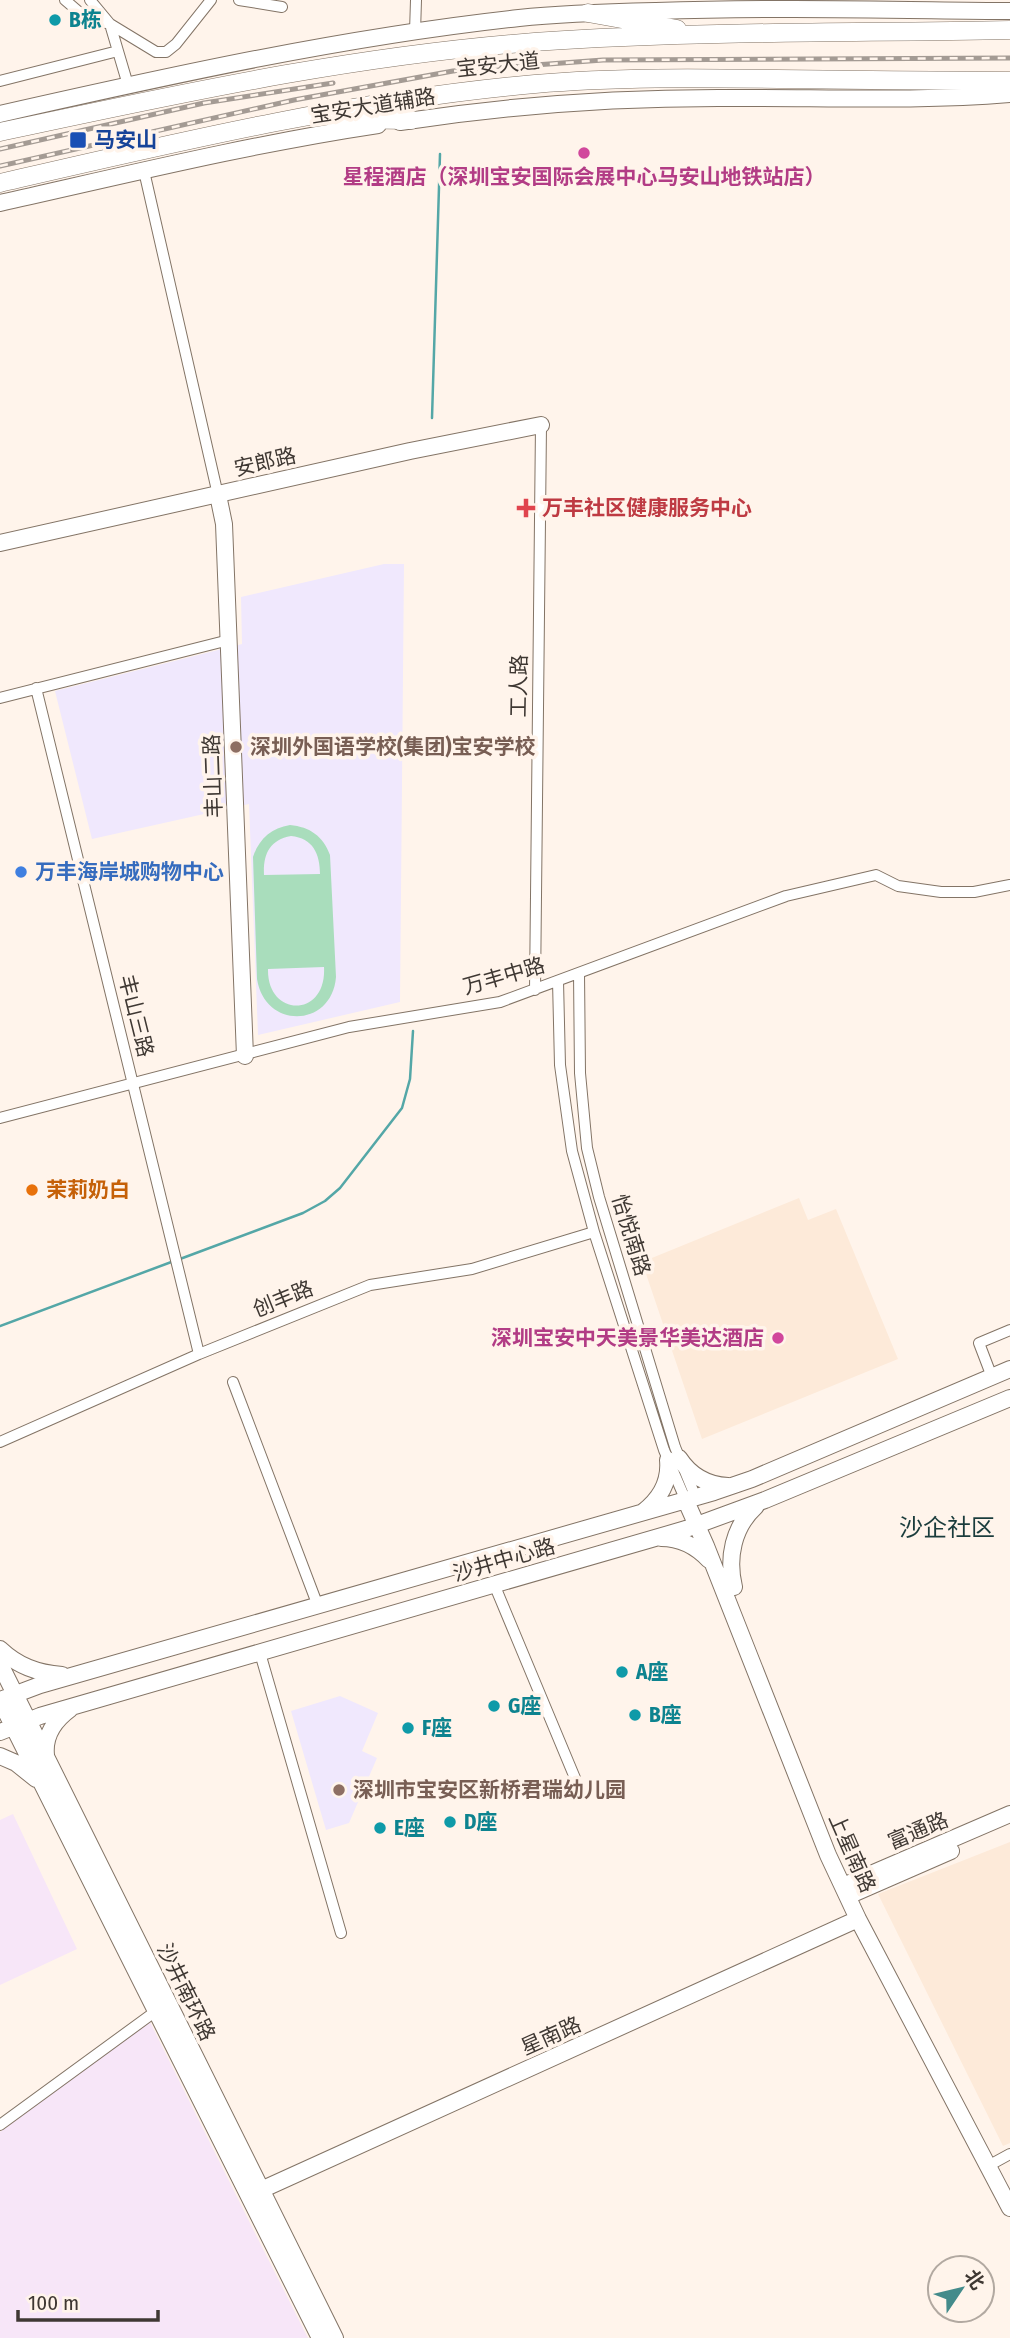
<svg xmlns="http://www.w3.org/2000/svg" width="1010" height="2338" viewBox="0 0 1010 2338" font-family="'Fira Sans Condensed','Noto Sans SC',sans-serif">
  <style>
    .built { fill: #fdead9 }
    .industrial { fill: #f7e6f8 }
    .education { fill: #f0e8fd }
    .green { fill: #a9ddbc; fill-rule: evenodd }
    .lines { fill: none; stroke-linecap: round; stroke-linejoin: round }
    .stream { stroke: #54a7a7; stroke-width: 2.5 }
    .street-casing { stroke: #837466; stroke-width: 12 }
    .secondary-casing { stroke: #837466; stroke-width: 18 }
    .primary-casing { stroke: #837466; stroke-width: 19 }
    .street { stroke: #fff; stroke-width: 10 }
    .secondary { stroke: #fff; stroke-width: 16 }
    .primary { stroke: #fff; stroke-width: 18 }
    .rail-casing { stroke: #a49b94; stroke-width: 5 }
    .rail { stroke: #fff4eb; stroke-width: 2.5; stroke-dasharray: 8; stroke-linecap: butt }
    .culture-dot { fill: #0f9aa8; stroke: #fff4eb; stroke-width: 2.5 }
    .transit-dot { fill: #1a4fb4; stroke: #fff4eb; stroke-width: 2.5 }
    .hotel-dot { fill: #d1479c; stroke: #fff4eb; stroke-width: 2.5 }
    .health-dot { fill: #e0444e; stroke: #fff4eb; stroke-width: 2.5 }
    .education-dot { fill: #8d6e63; stroke: #fff4eb; stroke-width: 2.5 }
    .shop-dot { fill: #3f7fe0; stroke: #fff4eb; stroke-width: 2.5 }
    .food-dot { fill: #e8710a; stroke: #fff4eb; stroke-width: 2.5 }
    .labels { text-anchor: middle; dominant-baseline: central; stroke-width: 7; stroke-linejoin: round; paint-order: stroke }
    .culture-label { font-size: 21px; font-weight: bold; fill: #0d838f; stroke: #fff4eb; text-anchor: start }
    .street-label { font-size: 21px; fill: #3f3833; stroke: #fff4eb }
    .transit-label { font-size: 21px; font-weight: bold; fill: #164399; stroke: #fff4eb; text-anchor: start }
    .hotel-label { font-size: 21px; font-weight: bold; fill: #b23c85; stroke: #fff4eb }
    .health-label { font-size: 21px; font-weight: bold; fill: #be3a42; stroke: #fff4eb; text-anchor: start }
    .education-label { font-size: 21px; font-weight: bold; fill: #785e54; stroke: #fff4eb; text-anchor: start }
    .shop-label { font-size: 21px; font-weight: bold; fill: #366cbe; stroke: #fff4eb; text-anchor: start }
    .food-label { font-size: 21px; font-weight: bold; fill: #c56008; stroke: #fff4eb; text-anchor: start }
    .quarter-label { font-size: 24px; fill: #1a3c3c; stroke: #fff4eb }
  </style>
  <rect width="100%" height="100%" fill="#fff4eb"/>
  <!-- built -->
  <path class="built" d="M799 1198 808 1220 836 1209 898 1359 702 1439 642 1262Z
    M1010 1842V2143L1003 2146 878 1894Z"/>
  <!-- industrial -->
  <path class="industrial" d="M13 1814 77 1949 0 1985V1820Z
    M150 2022 252 2227 308 2338H0V2132Z"/>
  <!-- education -->
  <path class="education" d="M384 564H404L400 1002 258 1035 249 804 92 839 55 691 242 644 241 597Z
    M340 1696 378 1713 362 1751 377 1758 349 1823 326 1830 291 1711Z"/>
  <!-- green -->
  <path class="green" d="M290 825C310 827 323 836 330 855L336 977C332 1028 265 1030 257 979L253 857C259 839 271 828 290 825ZM291 836C313 838 320 854 320 874L264 875C263 855 269 840 291 836ZM324 967C327 1018 267 1018 268 969Z"/>
  <g class="lines">
    <!-- stream -->
    <path class="stream" d="M432 418 440 154
      M180 1259 303 1213 325 1201 340 1188 402 1108 410 1079 413 1031
      M0 1326 174 1261"/>
    <!-- street casing -->
    <g class="street-casing">
      <path id="street" d="M65 0 86 18 110 24 156 52H166L176 44 211 0
        M90 0 110 24 128 85
        M239 0 282 7
        M415 32 416 0
        M0 81 118 51
        M144 171 218 495
        M36 688 199 1354
        M0 698 229 640
        M579 973 580 1073 587 1148 599 1197 675 1447 696 1498
        M558 981 560 1065 572 1151 594 1232 664 1450 686 1501
        M535 990 541 425
        M0 1118 349 1027 500 1002 786 896 876 875 898 886 941 892H974L1010 885
        M992 1377 979 1343 1010 1330
        M233 1382 318 1606
        M0 1442 199 1354 370 1285 472 1269 594 1232
        M494 1584 575 1778
        M260 1653 341 1933
        M0 2125 156 2011
        M988 2166 1010 2154"/>
    </g>
    <!-- secondary casing -->
    <g class="secondary-casing">
      <path id="secondary" d="M0 114C172 75 344 37 519 18 565 13 611 12 656 11 774 7 892 10 1010 11
        M400 122C505 106 611 98 718 98 815 97 913 102 1010 94
        M0 203C125 175 251 144 378 125
        M218 495 224 524 245 1056
        M0 543 410 451 541 425
        M679 1458C690 1475 707 1485 728 1486
        M686 1501 706 1546 828 1855 858 1919 1010 2208
        M643 1512C660 1499 670 1481 668 1460
        M661 1538C679 1538 696 1546 709 1560
        M734 1587C727 1558 733 1527 756 1506
        M0 1649C18 1666 37 1673 62 1675
        M0 1664 335 2338
        M0 1700 40 1685 714 1492 752 1479 1010 1369
        M0 1700 320 2338
        M0 1732 40 1716 686 1529 765 1500 1010 1398
        M46 1755C44 1736 55 1720 70 1709
        M0 1756 16 1763 36 1779
        M843 1886 1010 1814
        M848 1896 951 1851
        M261 2190 858 1919"/>
    </g>
    <!-- primary casing -->
    <g class="primary-casing">
      <path id="primary" d="M588 13 677 29
        M335 119 411 120
        M0 132C186 92 374 51 565 40 713 31 862 33 1010 30
        M0 183C177 142 354 100 535 84 615 77 697 78 778 79 855 80 933 81 1010 81"/>
    </g>
    <!-- street -->
    <use href="#street" class="street"/>
    <!-- secondary -->
    <use href="#secondary" class="secondary"/>
    <!-- primary -->
    <use href="#primary" class="primary"/>
    <!-- rail casing -->
    <g class="rail-casing">
      <path id="rail" d="M0 149 204 103 333 83
        M0 166 294 100 453 71 603 60 1010 58"/>
    </g>
    <!-- rail -->
    <use href="#rail" class="rail"/>
  </g>
  <!-- markers -->
  <g class="culture-dot">
    <circle cx="55" cy="20" r="7"/>
    <circle cx="622" cy="1672" r="7"/>
    <circle cx="494" cy="1706" r="7"/>
    <circle cx="635" cy="1715" r="7"/>
    <circle cx="408" cy="1728" r="7"/>
    <circle cx="450" cy="1822" r="7"/>
    <circle cx="380" cy="1828" r="7"/>
  </g>
  <rect class="transit-dot" x="69" y="131" width="18" height="18" rx="3.5"/>
  <g class="hotel-dot">
    <circle cx="584" cy="153" r="7"/>
    <circle cx="778" cy="1338" r="7"/>
  </g>
  <path class="health-dot" d="M522.5 497.5h7v7h7v7h-7v7h-7v-7h-7v-7h7z"/>
  <g class="education-dot">
    <circle cx="236" cy="747" r="7"/>
    <circle cx="339" cy="1790" r="7"/>
  </g>
  <circle class="shop-dot" cx="21" cy="872" r="7"/>
  <circle class="food-dot" cx="32" cy="1190" r="7"/>
  <g class="labels">
    <!-- culture labels -->
    <g class="culture-label">
      <text x="69" y="20">B栋</text>
      <text x="636" y="1672">A座</text>
      <text x="508" y="1706">G座</text>
      <text x="649" y="1715">B座</text>
      <text x="422" y="1728">F座</text>
      <text x="464" y="1822">D座</text>
      <text x="394" y="1828">E座</text>
    </g>
    <!-- street labels -->
    <g class="street-label">
      <text transform="translate(498 65) rotate(-6)">宝安大道</text>
      <text transform="translate(373 106) rotate(-9)">宝安大道辅路</text>
      <text transform="translate(265 462) rotate(-13)">安郎路</text>
      <text transform="translate(519 686) rotate(-89)">工人路</text>
      <text transform="translate(213 776) rotate(-92)">丰山二路</text>
      <text transform="translate(504 976) rotate(-16)">万丰中路</text>
      <text transform="translate(136 1016) rotate(76)">丰山三路</text>
      <text transform="translate(631 1235) rotate(73)">怡悦南路</text>
      <text transform="translate(283 1299) rotate(-22)">创丰路</text>
      <text transform="translate(504 1560) rotate(-16)">沙井中心路</text>
      <text transform="translate(918 1831) rotate(-23)">富通路</text>
      <text transform="translate(852 1853) rotate(66)">上星南路</text>
      <text transform="translate(186 1992) rotate(64)">沙井南环路</text>
      <text transform="translate(551 2036) rotate(-24)">星南路</text>
    </g>
    <!-- transit labels -->
    <g class="transit-label">
      <text x="94" y="140">马安山</text>
    </g>
    <!-- hotel labels -->
    <g class="hotel-label">
      <text x="584" y="177">星程酒店（深圳宝安国际会展中心马安山地铁站店）</text>
      <text x="764" y="1338" text-anchor="end">深圳宝安中天美景华美达酒店</text>
    </g>
    <!-- health labels -->
    <g class="health-label">
      <text x="542" y="508">万丰社区健康服务中心</text>
    </g>
    <!-- education labels -->
    <g class="education-label">
      <text x="250" y="747">深圳外国语学校(集团)宝安学校</text>
      <text x="353" y="1790">深圳市宝安区新桥君瑞幼儿园</text>
    </g>
    <!-- shop labels -->
    <g class="shop-label">
      <text x="35" y="872">万丰海岸城购物中心</text>
    </g>
    <!-- food labels -->
    <g class="food-label">
      <text x="46" y="1190">茉莉奶白</text>
    </g>
    <!-- quarter labels -->
    <g class="quarter-label">
      <text x="947" y="1528">沙企社区</text>
    </g>
  </g>
  <!-- north arrow -->
  <g transform="translate(961 2289) rotate(55)"><circle r="33" fill="#fff4eb" stroke="#b2a9a1" stroke-width="2"/>
  <path d="M0-5L12 26L0 18L-12 26Z" fill="#438b8b"/>
  <text y="-10" font-size="19" font-weight="bold" text-anchor="middle" fill="#3f3833">北</text>
  </g>
  <!-- scale -->
  <path d="M18 2310v10h140v-10" fill="none" stroke="#3f3833" stroke-width="3.5"/>
  <text x="28" y="2310" font-size="21" fill="#3f3833" stroke="#fff4eb" stroke-width="5" paint-order="stroke">100 m</text>
</svg>
